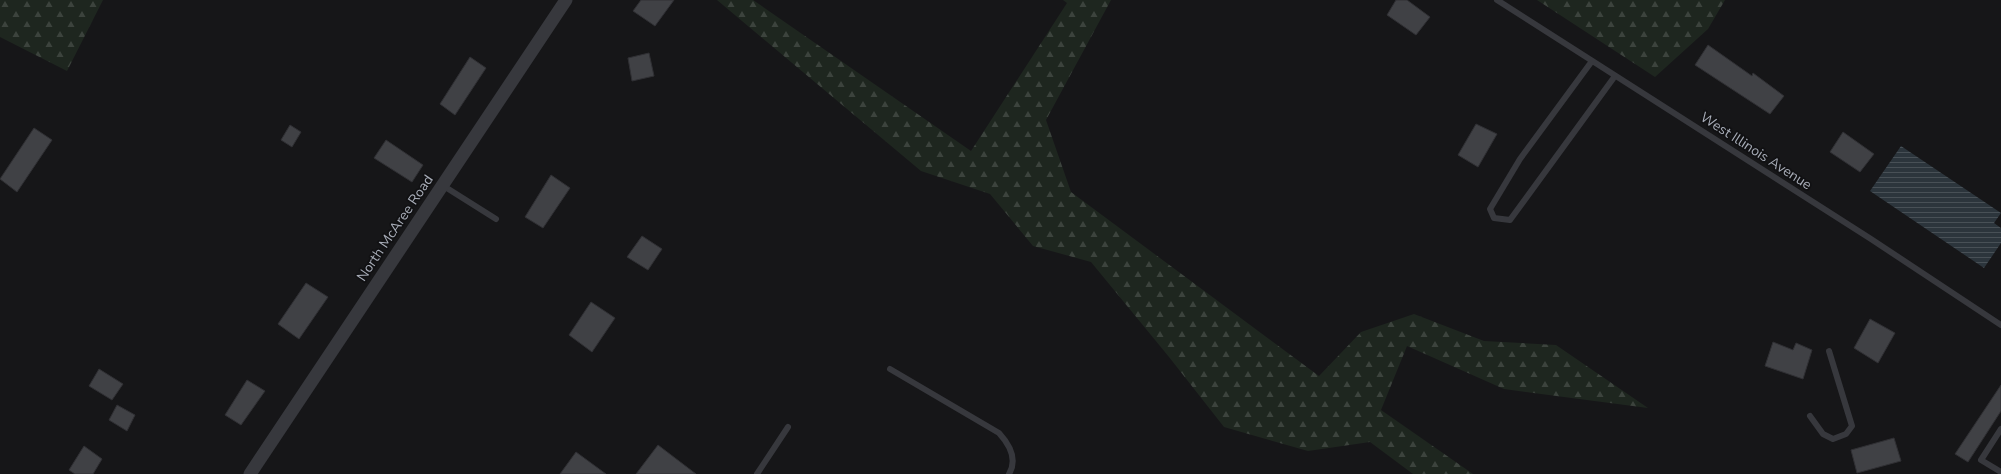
<svg xmlns="http://www.w3.org/2000/svg" width="2001" height="474" viewBox="0 0 2001 474" font-family="'Nunito Sans',sans-serif">
  <style>
    .forest { fill: url(#forest-firs) }
    .water { fill: url(#water-rules) }
    .building { fill: #404145; stroke: #303034 }
    .lines { fill: none; stroke-linecap: round; stroke-linejoin: round }
    .lane { stroke: #37383d; stroke-width: 6 }
    .street { stroke: #37383d; stroke-width: 13 }
    .labels { text-anchor: middle; dominant-baseline: central; stroke-width: 3.5; stroke-linejoin: round; paint-order: stroke }
    .street-label { font-size: 14px; fill: #a8adb8; stroke: #111113 }
  </style>
  <defs>
    <pattern id="forest-firs" width="22" height="20" patternUnits="userSpaceOnUse"><rect width="22" height="20" fill="#1e261f"/><path d="M5 1l3.5 6h-7zM16 11l3.5 6h-7z" fill="#3c433d"/></pattern>
    <pattern id="water-rules" width="6" height="5" patternUnits="userSpaceOnUse"><rect width="6" height="5" fill="#2c353c"/><path d="M0 2.5h6" fill="none" stroke="#485056"/></pattern>
  </defs>
  <rect width="100%" height="100%" fill="#161618"/>
  <!-- forest -->
  <path class="forest" d="M0 0H103L67 71 0 37Z
    M717 0H753L971 151 1067 3 1063 0H1111L1046 120 1071 192 1319 376 1361 332 1414 314 1484 341 1556 345 1648 408 1504 389 1407 346 1381 410 1473 474H1413L1370 442 1308 451 1224 427 1169 357 1091 262 1033 246 990 194 921 171Z
    M1537 0H1725L1708 29 1655 77Z"/>
  <!-- water -->
  <path class="water" d="M1901 146 2001 213 1994 223 2001 228V243L1984 268 1870 191Z"/>
  <!-- building -->
  <path class="building" d="M641 0H674L655 26 633 11Z
    M1396 0H1407L1430 17 1416 35 1387 15Z
    M1708 45 1752 76 1753 73 1784 96 1770 114 1695 65Z
    M649 53 654 76 632 81 628 58Z
    M470 57 486 68 455 115 440 104Z
    M1476 124 1497 134 1478 167 1458 155Z
    M290 125 301 132 292 147 281 140Z
    M34 128 52 140 17 192 0 179Z
    M1843 132 1874 154 1860 172 1830 152Z
    M386 140 423 165 412 182 374 158Z
    M551 175 570 188 543 228 525 217Z
    M642 236 662 249 648 270 627 257Z
    M306 283 328 297 299 339 278 324Z
    M591 302 615 318 592 352 569 335Z
    M1870 319 1895 333 1878 363 1854 348Z
    M1773 342 1793 350 1796 343 1812 350 1803 379 1765 366Z
    M99 369 123 384 112 400 89 386Z
    M247 380 265 391 241 425 225 415Z
    M2001 385V411L1968 462 1955 454Z
    M117 405 135 415 127 431 109 420Z
    M1894 438 1901 461 1857 473 1851 450Z
    M658 445 696 474H636Z
    M84 446 102 459 93 474H75L69 470Z
    M576 452 606 474H560Z"/>
  <g class="lines">
    <!-- lane -->
    <path class="lane" d="M1497 0 1871 239 2001 325
      M1592 61 1520 159 1490 209 1494 218 1510 220 1615 76
      M442 185 496 219
      M890 369 999 433C1009 444 1018 459 1009 474
      M1810 416 1823 434 1833 439 1846 434 1852 426 1829 351
      M2001 429 1981 460 2001 472
      M757 474 788 427"/>
    <!-- street -->
    <path class="street" d="M250 474 566 0"/>
  </g>
  <g class="labels">
    <!-- street labels -->
    <g class="street-label">
      <text transform="translate(1756 151) rotate(33)">West Illinois Avenue</text>
      <text transform="translate(395 228) rotate(-56)">North McAree Road</text>
    </g>
  </g>
</svg>
